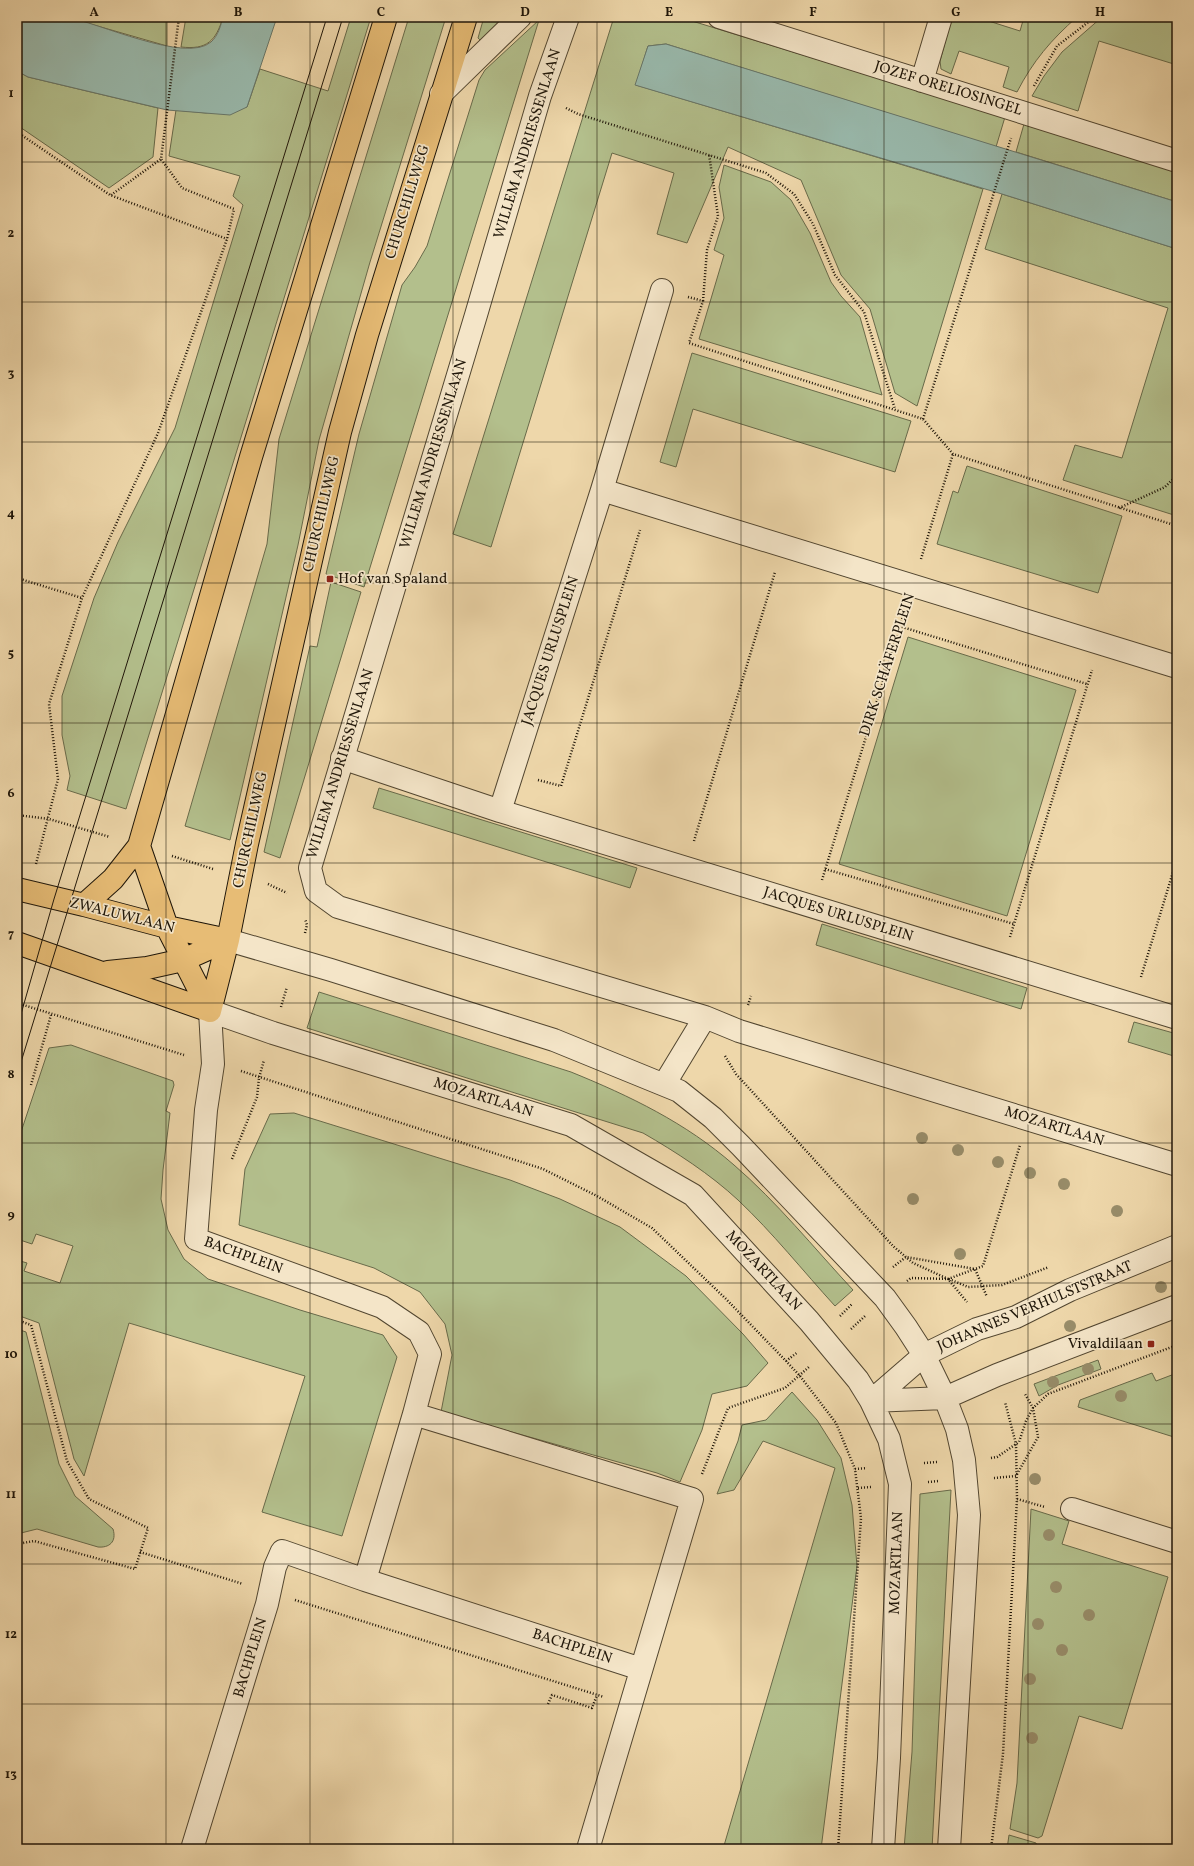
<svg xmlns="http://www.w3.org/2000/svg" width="1194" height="1866" viewBox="0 0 1194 1866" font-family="Vollkorn,serif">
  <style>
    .green { fill: #b3bf8c; stroke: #686a4a }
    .water { fill: #99b9ac; stroke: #68776a }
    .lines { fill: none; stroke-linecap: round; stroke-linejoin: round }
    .minor-casing { stroke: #524630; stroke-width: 24 }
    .major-casing { stroke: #1e1508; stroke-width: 24 }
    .path { stroke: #1e1508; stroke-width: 2.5; stroke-dasharray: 1 2; stroke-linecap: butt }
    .minor { stroke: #f4e5c8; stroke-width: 22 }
    .major { stroke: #e7bc75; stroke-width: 22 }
    .tram { stroke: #1e1508; stroke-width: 1 }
    .tree { fill: #988d6a }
    .grid { fill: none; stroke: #1e1508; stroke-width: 1; stroke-opacity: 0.55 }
    .poi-dot { fill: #8f2418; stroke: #f4e5c8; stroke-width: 1.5 }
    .labels { text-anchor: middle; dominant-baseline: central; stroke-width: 3.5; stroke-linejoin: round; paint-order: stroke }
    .street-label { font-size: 15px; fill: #1e1508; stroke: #f4e5c8 }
    .poi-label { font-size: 15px; fill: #1e1508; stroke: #f4e5c8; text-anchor: start }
    .neatline { fill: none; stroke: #1e1508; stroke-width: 1.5 }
    .grid-label { font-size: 13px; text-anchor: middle; font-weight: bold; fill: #1e1508 }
  </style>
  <rect width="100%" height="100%" fill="#eed7aa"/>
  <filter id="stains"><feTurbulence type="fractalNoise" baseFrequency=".005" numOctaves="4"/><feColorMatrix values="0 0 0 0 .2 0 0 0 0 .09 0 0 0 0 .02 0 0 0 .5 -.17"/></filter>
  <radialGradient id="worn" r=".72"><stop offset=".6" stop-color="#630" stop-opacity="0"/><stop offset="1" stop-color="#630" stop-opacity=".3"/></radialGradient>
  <!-- green -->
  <path class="green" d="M66 17H167V46Z
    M186 17H223C216 41 207 50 181 47Z
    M351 17H371L126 809 67 790 70 776 62 735V696L94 598 118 542 175 428 243 205 233 196 240 176 169 156 176 110 206 113 247 107 260 69 328 91Z
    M409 17H446L370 262 319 440 298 545 230 840 185 826 267 544 279 439Z
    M484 17H504L481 41 478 38Z
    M614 17H679L1005 117 996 147 666 44 648 46 636 85 983 189 917 406 895 393 870 309 841 275 801 180 728 147 687 243 657 234 674 173 612 153 491 547 453 534Z
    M952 17H976L1020 31 1024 17H1077C1051 40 1033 61 1017 92L1003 87 1009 67 959 51 951 74 941 69 940 61Z
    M1102 17H1177V65L1099 41 1078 111 1032 96 1044 76 1062 52Z
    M539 20 364 587 326 574 359 434 402 285 415 267 427 246 479 80 485 70Z
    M17 71 28 77 158 108 153 157 109 188 17 125Z
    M1024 124 1177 171V202L1016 152Z
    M724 165 771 182 791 200 810 233 831 282 841 296 860 317 882 395 699 339 724 255 714 250 724 218 719 187Z
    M1002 194 1177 249V516L1063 480 1075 445 1122 458 1168 308 985 249Z
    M692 353 911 421 895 472 693 409 676 467 660 462Z
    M967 466 1122 516 1098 593 937 544 953 491 958 493Z
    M331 582 361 592 280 858 264 852 310 646 317 647Z
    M908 637 1076 690 1007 916 839 864Z
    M379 788 637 868 630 888 373 808Z
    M822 924 1027 988 1021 1009 816 945Z
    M319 992 571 1072C630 1096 686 1123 734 1165 777 1202 814 1248 853 1290L835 1306C803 1271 773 1233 738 1200 710 1174 676 1152 643 1133L307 1028Z
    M1134 1022 1177 1034V1057L1128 1042Z
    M71 1045 173 1081 174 1085 166 1111 170 1113 163 1170 161 1199 168 1230 184 1259 208 1279 300 1310 383 1335 397 1357 342 1536 262 1512 305 1376 129 1323 84 1476 74 1459 39 1323 17 1315V1260L27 1263 24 1271 60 1283 73 1246 36 1234 32 1244 17 1239V1144L49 1048Z
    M294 1113 510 1180 560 1199 620 1227 686 1276 743 1334 768 1363 747 1386 712 1394 702 1430 680 1482 657 1473 441 1412 452 1355 445 1324 420 1292 374 1268 239 1225 245 1169 270 1114Z
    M17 1329 26 1332 59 1464 75 1496 113 1529C117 1542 109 1548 98 1547L37 1529 17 1534Z
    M1098 1360 1101 1369 1058 1385 1039 1396 1034 1384Z
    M1152 1373 1156 1381 1177 1373V1438L1078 1407 1080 1400Z
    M792 1392 817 1420 841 1458 852 1505 857 1566 821 1849H723L835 1468 763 1441 734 1490 717 1494 738 1441 742 1425 766 1420Z
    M951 1490 932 1849H904L912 1752 920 1494Z
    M1031 1509 1069 1521 1062 1544 1168 1577 1122 1729 1079 1716 1042 1836 1038 1838 1010 1829 1017 1783Z
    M1009 1835 1036 1843 1038 1849H1007Z"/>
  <!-- water -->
  <path class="water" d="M17 17C33 17 51 15 66 17 97 22 186 64 211 42 218 36 221 25 223 17H277L247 107 230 115 167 110 28 77 17 71Z
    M666 44 1177 202V249L1002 194 635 85 648 46Z"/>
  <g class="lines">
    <!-- minor casing -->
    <g class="minor-casing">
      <path id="minor" d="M568 17 540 96 476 315 310 868 316 891 338 907 705 1017 739 1031 1174 1164
        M719 17 1177 161
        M922 81 941 17
        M441 94 520 17
        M602 490 1177 667
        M342 758 500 811 602 490 662 290
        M500 811 1177 1018
        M228 940 331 970 554 1040 679 1091 713 1118 741 1146 885 1298 906 1327 924 1355 945 1398 957 1429 964 1460 969 1515 949 1849
        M665 1083 705 1017
        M871 1401 924 1355 977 1329 1016 1317 1070 1290 1177 1246
        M871 1401 945 1398 997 1375 1177 1306
        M414 1414 692 1499 588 1849
        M1072 1509 1177 1542
        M365 1580 414 1414 430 1354 419 1332 382 1307 196 1239 206 1110 213 1064 210 1011 273 1033 571 1125 693 1195 809 1321 858 1380 871 1401 889 1439 900 1484 889 1758 883 1849
        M192 1849 267 1604 275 1567 282 1551 365 1580 641 1669"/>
    </g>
    <!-- major casing -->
    <g class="major-casing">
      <path id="major" d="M139 846 167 927 210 1011
        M17 889 84 905 167 927 228 940
        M84 905 113 879 139 846 251 457 386 17
        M17 943 210 1011
        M108 972 147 968 183 960 228 940
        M210 1011 228 940 247 844 340 432 367 335 466 17"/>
    </g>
    <!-- path -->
    <path class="path" d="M1034 86 1057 46 1095 17
      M566 108 578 114 766 173 794 194 813 224 835 275 864 312 895 409
      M17 132 110 195 227 239
      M111 195 161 159
      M688 297 703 301 689 343 923 419 953 454 1177 526
      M703 301 707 250 718 216 709 154
      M923 419 1011 138
      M1119 508 1165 487 1177 475
      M921 559 953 454
      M17 578 82 598
      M899 626 1087 684
      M538 780 561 786 640 530
      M17 815 49 819 110 837
      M694 841 775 572
      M172 856 213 869
      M36 864 58 779 49 704 82 598 158 433 227 239 234 209 182 188 161 159 179 17
      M825 869 1014 924
      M822 880 904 613
      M268 884 287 893
      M305 933 307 925 305 919
      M1010 937 1092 670
      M1141 977 1177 859
      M17 1003 184 1055
      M748 1005 751 996
      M281 1007 287 987
      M725 1056 736 1074 893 1246 913 1263 948 1279 967 1302
      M241 1071 543 1169 595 1195 652 1228 726 1299 786 1361 800 1376 836 1423 855 1469 861 1518 838 1849
      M31 1085 51 1015
      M232 1159 257 1097 259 1078 264 1060
      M893 1267 906 1257 975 1269 987 1297
      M949 1279 968 1287 1002 1285 1049 1267
      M907 1281 911 1278 948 1279 983 1266 1020 1145
      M840 1316 852 1304
      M17 1320 31 1325 67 1461 89 1499 148 1528 135 1569 34 1541 17 1544
      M851 1329 865 1316
      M786 1361 798 1352
      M991 1458 997 1457 1019 1442 1026 1421 1033 1408 1048 1394 1177 1345
      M924 1463 937 1462
      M855 1469 867 1468
      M702 1474 728 1408 785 1388 810 1366
      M994 1478 1016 1476 1038 1437 1033 1408 1025 1394
      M928 1482 939 1481
      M858 1488 871 1487
      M1017 1499 1045 1507
      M140 1552 243 1584
      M295 1600 604 1697
      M548 1704 552 1695 592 1708 597 1695
      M991 1849 1003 1754 1017 1499 1016 1444 1005 1402"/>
    <!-- minor -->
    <use href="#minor" class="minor"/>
    <!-- major -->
    <use href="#major" class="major"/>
    <!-- tram -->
    <path class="tram" d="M17 1028 54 899 327 17
      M17 1075 343 17"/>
  </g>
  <!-- trees -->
  <g class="tree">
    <circle cx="922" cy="1138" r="6"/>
    <circle cx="958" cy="1150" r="6"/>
    <circle cx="998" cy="1162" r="6"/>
    <circle cx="1030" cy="1173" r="6"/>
    <circle cx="1064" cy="1184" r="6"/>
    <circle cx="913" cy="1199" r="6"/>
    <circle cx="1117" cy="1211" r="6"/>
    <circle cx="960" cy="1254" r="6"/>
    <circle cx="1161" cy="1287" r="6"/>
    <circle cx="1070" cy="1326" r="6"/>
    <circle cx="1088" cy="1369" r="6"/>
    <circle cx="1053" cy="1382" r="6"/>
    <circle cx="1121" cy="1396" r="6"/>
    <circle cx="1035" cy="1479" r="6"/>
    <circle cx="1049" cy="1535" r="6"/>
    <circle cx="1056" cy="1587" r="6"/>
    <circle cx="1089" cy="1615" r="6"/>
    <circle cx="1038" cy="1624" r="6"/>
    <circle cx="1062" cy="1650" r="6"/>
    <circle cx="1030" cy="1679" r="6"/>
    <circle cx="1032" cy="1738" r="6"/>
  </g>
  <!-- grid -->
  <path class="grid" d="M166 17V1849M310 17V1849M453 17V1849M597 17V1849M741 17V1849M884 17V1849M1028 17V1849M17 162H1177M17 302H1177M17 442H1177M17 583H1177M17 723H1177M17 863H1177M17 1003H1177M17 1143H1177M17 1283H1177M17 1424H1177M17 1564H1177M17 1704H1177"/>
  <!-- markers -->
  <g class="poi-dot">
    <rect x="326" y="575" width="8" height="8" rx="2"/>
    <rect x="1147" y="1340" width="8" height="8" rx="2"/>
  </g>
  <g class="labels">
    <!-- street labels -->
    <g class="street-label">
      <text transform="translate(948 89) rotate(17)">JOZEF ORELIOSINGEL</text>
      <text transform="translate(528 144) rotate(-73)">WILLEM ANDRIESSENLAAN</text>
      <text transform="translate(408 202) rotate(-73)">CHURCHILLWEG</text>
      <text transform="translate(434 454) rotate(-73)">WILLEM ANDRIESSENLAAN</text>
      <text transform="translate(322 514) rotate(-77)">CHURCHILLWEG</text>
      <text transform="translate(551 651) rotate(-72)">JACQUES URLUSPLEIN</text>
      <text transform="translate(888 665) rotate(-72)">DIRK SCHÄFERPLEIN</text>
      <text transform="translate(341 764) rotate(-73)">WILLEM ANDRIESSENLAAN</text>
      <text transform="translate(251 830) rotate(-78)">CHURCHILLWEG</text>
      <text transform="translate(838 915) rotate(17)">JACQUES URLUSPLEIN</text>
      <text transform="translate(122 916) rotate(14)">ZWALUWLAAN</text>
      <text transform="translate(483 1098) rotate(17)">MOZARTLAAN</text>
      <text transform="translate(1054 1127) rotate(17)">MOZARTLAAN</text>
      <text transform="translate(243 1256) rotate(20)">BACHPLEIN</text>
      <text transform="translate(763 1271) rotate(47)">MOZARTLAAN</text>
      <text transform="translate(1035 1307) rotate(-23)">JOHANNES VERHULSTSTRAAT</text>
      <text transform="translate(897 1563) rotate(-88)">MOZARTLAAN</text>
      <text transform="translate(572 1647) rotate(18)">BACHPLEIN</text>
      <text transform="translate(251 1658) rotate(-73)">BACHPLEIN</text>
    </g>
    <!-- poi labels -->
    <g class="poi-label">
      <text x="338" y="579">Hof van Spaland</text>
      <text x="1143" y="1344" text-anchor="end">Vivaldilaan</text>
    </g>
  </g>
  <!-- margin -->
  <rect width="1194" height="1866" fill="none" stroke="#eed7aa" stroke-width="44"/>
  <rect x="22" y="22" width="1150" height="1822" class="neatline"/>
  <g class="grid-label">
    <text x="94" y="16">A</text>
    <text x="238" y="16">B</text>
    <text x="381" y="16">C</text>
    <text x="525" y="16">D</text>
    <text x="669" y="16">E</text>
    <text x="813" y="16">F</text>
    <text x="956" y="16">G</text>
    <text x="1100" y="16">H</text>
    <text x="11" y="97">1</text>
    <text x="11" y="237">2</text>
    <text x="11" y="377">3</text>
    <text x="11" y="517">4</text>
    <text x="11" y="657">5</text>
    <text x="11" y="797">6</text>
    <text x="11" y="938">7</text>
    <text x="11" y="1078">8</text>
    <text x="11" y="1218">9</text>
    <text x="11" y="1358">10</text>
    <text x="11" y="1498">11</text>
    <text x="11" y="1638">12</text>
    <text x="11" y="1778">13</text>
  </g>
  <rect width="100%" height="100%" filter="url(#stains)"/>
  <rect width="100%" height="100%" fill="url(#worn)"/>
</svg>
